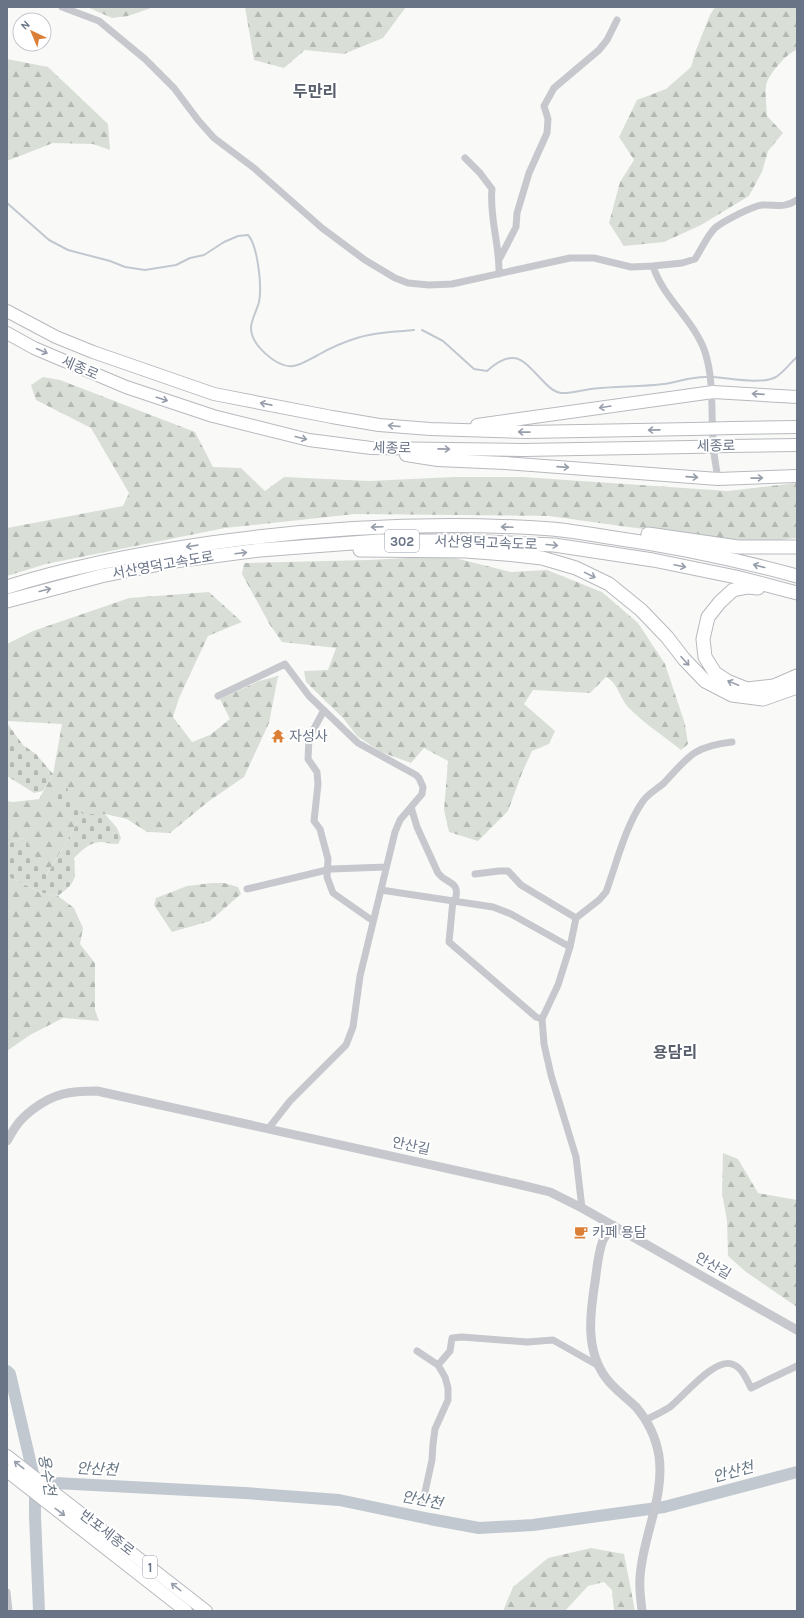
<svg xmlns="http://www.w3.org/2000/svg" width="804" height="1618" viewBox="0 0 804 1618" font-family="Karla,'Noto Sans KR',sans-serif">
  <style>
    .forest { fill: url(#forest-firs) }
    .cemetery { fill: url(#cemetery-stones) }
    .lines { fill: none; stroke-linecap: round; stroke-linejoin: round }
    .stream { stroke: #c2c8cf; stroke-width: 2 }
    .river { stroke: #c2c8cf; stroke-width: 12 }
    .trunk-casing { stroke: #b7b9be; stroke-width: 14 }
    .motorway-casing { stroke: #b7b9be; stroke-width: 15 }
    .minor { stroke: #c6c8cd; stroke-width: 7 }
    .tertiary { stroke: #c6c8cd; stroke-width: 9 }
    .trunk { stroke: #fff; stroke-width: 12 }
    .motorway { stroke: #fff; stroke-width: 13 }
    .trunk-bridge-casing { stroke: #b7b9be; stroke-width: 14; stroke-linecap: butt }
    .trunk-bridge { stroke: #fff; stroke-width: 12 }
    .oneway { stroke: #979eab }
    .labels { text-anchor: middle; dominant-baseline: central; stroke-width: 4; stroke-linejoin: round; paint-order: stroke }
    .shield { fill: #fff; stroke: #979eab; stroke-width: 1 }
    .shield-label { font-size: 13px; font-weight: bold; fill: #6a7487 }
    .street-label { font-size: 14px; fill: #6a7487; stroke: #fff }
    .poi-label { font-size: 14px; fill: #6a7487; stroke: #fff; text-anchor: start }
    .water-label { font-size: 15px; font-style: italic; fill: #667582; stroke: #fff }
    .quarter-label { font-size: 16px; font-weight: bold; fill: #585f6d; stroke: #fff }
  </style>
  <defs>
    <pattern id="forest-firs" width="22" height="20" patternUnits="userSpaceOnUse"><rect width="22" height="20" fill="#d9dfd7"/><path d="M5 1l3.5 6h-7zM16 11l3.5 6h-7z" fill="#b4b9b4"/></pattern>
    <pattern id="cemetery-stones" width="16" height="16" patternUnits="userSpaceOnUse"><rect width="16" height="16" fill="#d9dfd7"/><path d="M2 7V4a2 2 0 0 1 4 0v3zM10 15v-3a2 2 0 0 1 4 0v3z" fill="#b4b9b4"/></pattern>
  </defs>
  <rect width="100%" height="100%" fill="#f9faf8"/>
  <!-- forest -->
  <path class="forest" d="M87 7H154L128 16 112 18Z
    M245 7H406L383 38 344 54 305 50 284 68 254 60Z
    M715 7H797V50C788 52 771 72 767 82 764 88 767 108 767 116L783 133 768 151 762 172 749 196 701 225 664 242 624 246 609 223 620 182 634 160 619 137 637 100 666 89 691 67 696 50 710 15Z
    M7 59 48 67 108 124 110 150 93 144 53 143 7 161Z
    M43 377 60 380 195 432 213 467 241 468 265 491 284 477 369 481 454 477H523L728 491 797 483V538L770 541 715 539 549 516 355 514 225 528 46 564 7 576V528L123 506 129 493 91 428 36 400 31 385Z
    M447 556 511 572 547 570 602 592 638 623 665 664 685 724 688 744 681 750C664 736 643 723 628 707 619 697 618 683 606 677L590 693 533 690 524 704 555 731 549 744 532 751 522 773 508 811 478 841 449 832 444 810 448 761 424 748 411 763 381 752 357 736 343 718 306 682 304 671 328 670 336 648 282 642 270 625 242 574 244 563 368 560Z
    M209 592 242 622 208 636 179 698 173 717 192 742 210 735 230 719 220 699 259 681 278 676 269 723 244 777 209 801 170 833 147 832 127 819 105 814H83L46 876 24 838 7 844V801L13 802 39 799 53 774 62 724 7 721V644L33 631 129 598Z
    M7 876 40 892 58 896 74 908 83 928 80 944 95 963V1010L99 1021 63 1018 30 1035 7 1051Z
    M212 883H224L238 887 241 894 210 921 172 932 154 905 156 898 187 886Z
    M723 1153 738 1159 758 1193 797 1200V1307L746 1272 728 1256 727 1221 722 1193Z
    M591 1548 624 1554 635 1611H614L612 1590 604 1582 588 1586 565 1611H503L513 1587 548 1558Z"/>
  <!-- cemetery -->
  <path class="cemetery" d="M7 723 23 745 36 754 53 774 43 791 34 793 7 776Z
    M59 786 67 788 76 808 83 814H105L117 828 121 838 118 844C112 844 107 843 102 842 91 841 81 851 74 858 76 880 76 882 58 896L40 892 7 876V844L24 838 47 875 78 822 59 803 54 792Z"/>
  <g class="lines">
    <!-- stream -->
    <path class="stream" d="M7 203 49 240 68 250 110 261 125 267 145 270 176 265 190 258 204 255 224 242 238 236 248 235C258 246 262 287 259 302 257 310 251 320 251 328 251 345 277 368 293 366 302 365 310 359 318 355 330 348 344 342 357 338 375 332 395 332 414 330
      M422 330 443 341 474 369 487 371C516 345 524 362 546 384 550 388 554 392 561 393 570 394 582 390 591 389 615 386 640 387 664 384 680 382 691 376 708 377
      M713 377C730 378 761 385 776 377 784 372 790 363 797 357"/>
    <!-- river -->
    <path class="river" d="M7 1371 10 1374 35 1482V1516L39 1611
      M36 1482 245 1493 339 1500 430 1519 479 1528 533 1525 664 1507 797 1472"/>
    <!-- trunk casing -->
    <g class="trunk-casing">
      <path id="trunk" d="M7 311 56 337 93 352 214 394 332 417 379 425 430 429 526 432 693 429
        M7 333 34 348 126 387 213 416 309 440 371 448 523 450 691 447
        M477 425 713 392 797 397
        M732 428 797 427
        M729 446 797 445
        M406 455 438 460 505 463 718 479 797 476
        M7 1456 206 1611
        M7 1471 186 1611"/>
    </g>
    <!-- motorway casing -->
    <g class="motorway-casing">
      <path id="motorway" d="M648 534 738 547H797
        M360 550 466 551 505 554 542 558 576 568 609 584 641 610 667 637 684 659 705 681 732 695 763 699 797 687
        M7 587C73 566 142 553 211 543 324 527 438 521 552 529 571 531 590 534 608 537 672 546 735 559 797 576
        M758 588 748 587 733 590 720 602 708 617 703 639 705 657 715 673 727 681 747 689 774 686 797 676
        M7 601 101 576 175 561 260 550 379 541H464L554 545 653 560 736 577 797 593"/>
    </g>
    <!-- minor -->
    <path class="minor" d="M62 7 99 21 145 59 174 88 198 120 214 138 254 168 322 228 365 260 395 278 408 283 429 285 452 284 570 258H594L631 267 653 266C663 298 694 320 705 352 714 380 711 410 713 439 713 452 716 466 718 479
      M465 158 480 173 492 189C489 217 500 245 499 274
      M500 258 516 227 517 213 529 173 547 133 548 119 544 106 554 88 599 50 607 40 617 20
      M653 266 682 263 695 259C701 250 707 236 715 228 722 222 752 206 762 205 776 204 783 209 797 200
      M218 696 285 664 309 696 358 743 416 775 419 778 423 787 422 794 400 820 395 832 360 976 353 1027 346 1045 290 1101 268 1129
      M324 710 309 738 308 759 317 772 318 784 314 821 320 829 328 859 327 877 333 893 373 921
      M411 807 417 827 438 873C447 885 461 880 455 901
      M475 874 499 871H508L521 885 576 918
      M247 889 331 869 386 867
      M381 890 493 907 511 914 570 947
      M453 900 449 942 536 1017 542 1019
      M582 1208 576 1157 551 1075 544 1044 542 1019 558 985 570 947 576 918 599 900 606 892C617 862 625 827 643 801 648 794 657 789 664 783 688 757 694 746 732 742
      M417 1351 438 1365
      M645 1420C654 1416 662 1412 670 1407 684 1396 714 1358 732 1364 742 1367 747 1380 751 1388L797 1366
      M423 1501 432 1460 433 1444 435 1429 448 1400V1388L445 1377 438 1365 450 1351 452 1338 462 1337 527 1342 553 1340 599 1366
      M7 1592 9 1611"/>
    <!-- tertiary -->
    <path class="tertiary" d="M7 1141C10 1136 13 1130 17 1125 20 1120 27 1114 32 1110 54 1093 70 1091 97 1091L517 1184 550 1192 582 1208 797 1330
      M613 1225C610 1230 606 1235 603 1240 598 1253 597 1268 595 1282 590 1314 585 1350 606 1378 614 1389 626 1397 636 1407 648 1421 656 1438 659 1456 665 1498 642 1537 640 1578 639 1589 641 1600 642 1611"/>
    <!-- trunk -->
    <use href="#trunk" class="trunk"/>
    <!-- motorway -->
    <use href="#motorway" class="motorway"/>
    <!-- trunk-bridge casing -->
    <g class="trunk-bridge-casing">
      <path id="trunk-bridge" d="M693 429 732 428
        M691 447 729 446"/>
    </g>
    <!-- trunk-bridge -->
    <use href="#trunk-bridge" class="trunk-bridge"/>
  </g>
  <!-- one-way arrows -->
  <defs><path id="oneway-shaft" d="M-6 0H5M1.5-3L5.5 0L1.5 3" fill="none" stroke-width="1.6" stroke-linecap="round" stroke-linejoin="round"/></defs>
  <g class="oneway">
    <use href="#oneway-shaft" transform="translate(42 351) rotate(24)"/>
    <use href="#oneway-shaft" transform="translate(758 394) rotate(-176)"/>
    <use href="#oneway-shaft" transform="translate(162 399) rotate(18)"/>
    <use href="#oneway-shaft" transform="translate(266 404) rotate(-169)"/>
    <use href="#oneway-shaft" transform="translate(605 407) rotate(171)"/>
    <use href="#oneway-shaft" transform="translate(394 426) rotate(-175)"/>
    <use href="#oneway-shaft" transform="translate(654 430) rotate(179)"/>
    <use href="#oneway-shaft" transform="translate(524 432) rotate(-179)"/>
    <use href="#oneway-shaft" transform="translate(301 438) rotate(14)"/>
    <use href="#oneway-shaft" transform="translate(444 449) rotate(1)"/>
    <use href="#oneway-shaft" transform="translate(563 467) rotate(4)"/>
    <use href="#oneway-shaft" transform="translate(692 477) rotate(4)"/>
    <use href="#oneway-shaft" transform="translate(757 478) rotate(-1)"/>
    <use href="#oneway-shaft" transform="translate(377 527) rotate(178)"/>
    <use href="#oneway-shaft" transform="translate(507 527) rotate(-178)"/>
    <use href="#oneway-shaft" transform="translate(552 545) rotate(5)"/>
    <use href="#oneway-shaft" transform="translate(192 546) rotate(172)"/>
    <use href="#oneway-shaft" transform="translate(241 553) rotate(-7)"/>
    <use href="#oneway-shaft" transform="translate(680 566) rotate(12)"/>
    <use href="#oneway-shaft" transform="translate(759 566) rotate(-165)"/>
    <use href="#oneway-shaft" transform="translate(590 575) rotate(26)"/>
    <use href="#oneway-shaft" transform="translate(45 590) rotate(-14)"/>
    <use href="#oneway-shaft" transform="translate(685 661) rotate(48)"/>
    <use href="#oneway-shaft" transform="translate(733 683) rotate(-158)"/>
    <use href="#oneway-shaft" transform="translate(19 1465) rotate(-142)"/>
    <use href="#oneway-shaft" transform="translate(60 1512) rotate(37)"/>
    <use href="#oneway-shaft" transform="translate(176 1587) rotate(-142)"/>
  </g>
  <!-- icons -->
  <defs>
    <g id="temple-bare" transform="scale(1.08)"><path d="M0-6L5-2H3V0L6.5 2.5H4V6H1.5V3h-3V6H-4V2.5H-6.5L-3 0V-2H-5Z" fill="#dc7f36" stroke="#fff" stroke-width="2.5" paint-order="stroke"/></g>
    <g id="cafe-bare" transform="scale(1.08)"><path d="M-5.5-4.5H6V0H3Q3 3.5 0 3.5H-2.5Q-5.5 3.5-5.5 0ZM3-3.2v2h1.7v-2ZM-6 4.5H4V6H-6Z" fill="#dc7f36" stroke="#fff" stroke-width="2.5" paint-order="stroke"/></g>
  </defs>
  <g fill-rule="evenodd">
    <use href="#temple-bare" x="278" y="736"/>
    <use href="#cafe-bare" x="581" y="1232"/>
  </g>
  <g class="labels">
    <!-- shield labels -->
    <g class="shield">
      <rect x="385" y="530" width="34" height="22" rx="3"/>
      <rect x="143" y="1556" width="14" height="22" rx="3"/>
    </g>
    <g class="shield-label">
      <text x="402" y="541">302</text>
      <text x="150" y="1567">1</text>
    </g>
    <!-- street labels -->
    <g class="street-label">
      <text transform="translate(80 368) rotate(23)">세종로</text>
      <text transform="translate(716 446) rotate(-1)">세종로</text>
      <text transform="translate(392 448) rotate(1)">세종로</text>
      <text transform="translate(486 543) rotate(2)">서산영덕고속도로</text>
      <text transform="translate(163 565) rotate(-10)">서산영덕고속도로</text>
      <text transform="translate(411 1146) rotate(12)">안산길</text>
      <text transform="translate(713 1266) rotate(30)">안산길</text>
      <text transform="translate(107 1533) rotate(38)">반포세종로</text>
    </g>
    <!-- poi labels -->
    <g class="poi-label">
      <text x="289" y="736">자성사</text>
      <text x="592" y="1232">카페 용담</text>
    </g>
    <!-- water labels -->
    <g class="water-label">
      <text transform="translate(97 1469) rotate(3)">안산천</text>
      <text transform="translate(733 1472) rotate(-15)">안산천</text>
      <text transform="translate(47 1475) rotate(81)">용수천</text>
      <text transform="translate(422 1500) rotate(11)">안산천</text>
    </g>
    <!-- quarter labels -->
    <g class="quarter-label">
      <text x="315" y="91">두만리</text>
      <text x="675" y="1052">용담리</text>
    </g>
  </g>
  <!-- border -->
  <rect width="804" height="1618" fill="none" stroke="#6a7487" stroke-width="16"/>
  <!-- north arrow -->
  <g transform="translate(32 32) rotate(316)"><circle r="19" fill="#ffffff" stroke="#c3c7cf"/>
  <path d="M0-3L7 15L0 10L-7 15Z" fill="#dc7f36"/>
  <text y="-6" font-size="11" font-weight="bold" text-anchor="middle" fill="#6a7487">N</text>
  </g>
</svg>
